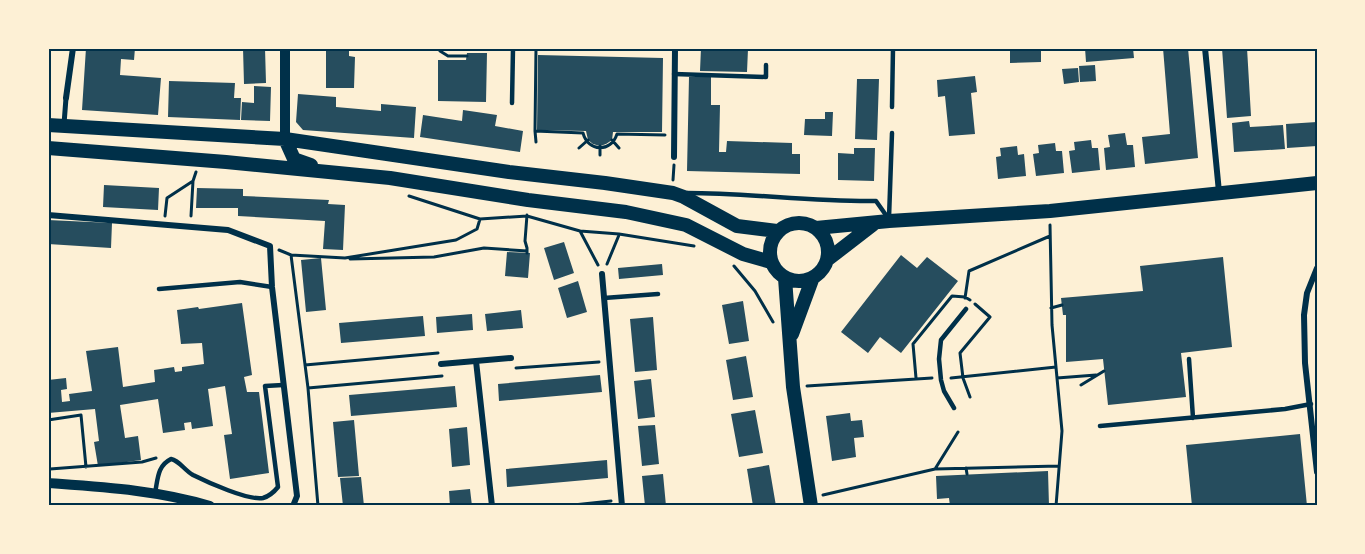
<svg xmlns="http://www.w3.org/2000/svg" width="1365" height="554" viewBox="0 0 1365 554" font-family="'Sofia Sans Condensed',sans-serif">
  <style>
    .building { fill: #264d5e }
    .lines { fill: none; stroke-linecap: round; stroke-linejoin: round }
    .path { stroke: #003049; stroke-width: 3 }
    .service { stroke: #003049; stroke-width: 4.5 }
    .pedestrian { stroke: #003049; stroke-width: 5 }
    .minor { stroke: #003049; stroke-width: 6 }
    .tertiary { stroke: #003049; stroke-width: 10 }
    .primary { stroke: #003049; stroke-width: 14 }
    .neatline { fill: none; stroke: #003049; stroke-width: 2 }
  </style>
  <rect width="100%" height="100%" fill="#fdf0d5"/>
  <!-- building -->
  <path class="building" d="M86 48H135L134 60 121 59 120 75 161 78 158 115 82 110Z
    M243 48H265L266 83 244 84Z
    M326 48H349V56L355 57 354 88H326Z
    M701 48 748 49 747 72 700 71Z
    M1010 48H1041V62L1010 63Z
    M1085 48H1133L1134 58 1086 62Z
    M1163 48H1188L1198 158 1145 164 1142 137 1170 134Z
    M1222 48H1247L1251 116 1227 118Z
    M467 53H487L486 102 438 101V60H466Z
    M538 55 663 58 662 132H613L612 140 606 144 600 146 593 144 588 140 586 131 537 130Z
    M1095 65 1096 81 1080 82 1079 66Z
    M1078 68 1079 82 1064 84 1062 69Z
    M975 76 977 92 971 93 975 134 949 136 945 96 938 97 937 80Z
    M48 77H51L50 100H48Z
    M689 77H711V105H720L719 152H726L727 141 792 143V154H800V174L687 171Z
    M857 79H879L877 140 855 139Z
    M169 81 235 83 234 98H241L240 120 168 117Z
    M254 86 271 87 270 121 241 120 242 102 254 103Z
    M298 94 336 97V107L381 111V104L416 107 414 138 303 130 296 122Z
    M463 110 497 115 495 126 523 131 520 152 420 137 423 115 462 121Z
    M825 112H833L832 136 804 135 805 119H825Z
    M1249 121 1250 127 1283 125 1285 149 1234 152 1232 123Z
    M1317 122V146L1287 148 1286 124Z
    M1125 133 1127 145H1133L1135 167 1106 170 1104 148 1110 147 1108 135Z
    M1091 140 1092 148H1098L1100 170 1072 173 1069 151 1075 150 1074 142Z
    M1055 143 1056 151H1062L1064 173 1036 176 1033 154 1039 153 1038 145Z
    M1017 146 1018 155 1024 154 1026 176 998 179 996 157 1001 156 1000 148Z
    M854 148H875L874 181 838 180V153L854 154Z
    M104 185 159 188 158 210 103 207Z
    M197 188 243 189V196L329 200 328 204 345 205 343 250 323 249 325 221 238 216V208H196Z
    M48 220 112 223 111 248 48 244Z
    M564 242 574 273 554 280 544 248Z
    M507 252 530 253 528 278 505 276Z
    M901 255 917 268 927 257 958 281 901 353 880 337 868 353 841 332Z
    M1223 257 1232 347 1181 353 1186 397 1108 405 1103 359 1066 362V315H1063L1061 298 1143 291 1140 266Z
    M321 258 326 310 306 312 301 260Z
    M662 264 663 275 619 279 618 268Z
    M578 281 587 312 567 318 558 288Z
    M743 301 749 341 729 344 722 305Z
    M242 303 252 375 244 377 247 392H259L269 473 230 479 224 435 232 434 225 386 208 389 213 426 192 429 191 422 184 423 185 430 163 433 158 399 120 405 125 438 138 436 141 460 98 466 94 442 99 441 95 409 48 413V380L66 378 67 389 61 390 62 402 70 401 69 394 92 391 86 351 118 347 123 387 155 382 154 370 174 367 175 372 182 371V367L204 364 202 343 181 344 177 310 198 307 199 309Z
    M521 310 523 328 487 331 485 314Z
    M472 314 473 330 437 333 436 317Z
    M423 316 425 336 341 343 339 323Z
    M653 317 657 370 635 372 630 319Z
    M746 356 753 397 733 400 726 360Z
    M600 375 602 392 499 401 498 384Z
    M651 379 655 417 638 419 634 381Z
    M455 386 457 407 351 416 349 395Z
    M755 410 763 453 739 457 731 414Z
    M850 413 851 421 862 420 864 437 854 438 856 457 832 461 826 416Z
    M354 420 359 476 338 477 333 422Z
    M655 425 659 464 642 466 638 426Z
    M467 427 470 465 452 467 449 429Z
    M1300 434 1307 506H1192L1186 445Z
    M607 460 608 478 507 487 506 469Z
    M769 465 776 506H753L747 469Z
    M1048 471 1049 506H950L949 498 937 499 936 476Z
    M663 474 666 506H645L642 476Z
    M361 477 364 506H343L340 478Z
    M470 489 472 506H450L449 491Z"/>
  <g class="lines">
    <!-- path -->
    <path class="path" d="M536 48 535 131 583 133C588 152 611 153 617 134L665 135
      M440 51 448 56H467
      M535 131 536 142
      M612 140 619 148
      M579 148 588 140
      M600 155V146
      M673 180 674 165
      M409 196 480 219 527 216 580 231 598 265
      M165 216 167 198 193 181
      M191 216 193 181 196 172
      M1050 225 1052 325 1062 431 1056 506
      M580 231 619 234 694 246
      M279 250 291 255 308 388 318 506
      M527 253V248L525 241 527 215
      M291 255 345 258 456 240 477 229 480 219
      M350 259 434 257 484 248 527 251
      M607 264 619 235
      M734 266 755 291 773 322
      M965 298 969 271 1050 236
      M1051 308 1062 305
      M305 365 438 353
      M516 368 599 362
      M916 378 913 344 952 296 965 297 970 300
      M951 378 1056 367
      M1057 378 1096 375
      M1081 385 1104 371
      M807 386 932 378
      M308 388 442 376
      M970 397 963 378 960 353 990 317 975 304
      M48 420 81 415 86 467
      M966 468 967 474
      M50 469 142 462 156 458
      M935 469 958 432
      M823 495 935 469 1059 466
      M564 506 611 501"/>
    <!-- service -->
    <path class="service" d="M674 74 766 77V65
      M512 103 513 48
      M892 107 893 48
      M687 193C750 193 813 202 876 201L888 218
      M889 218 892 133
      M159 289 240 282 272 287
      M604 298 658 294
      M1189 359 1193 418
      M954 408 944 391 941 380 939 359 941 340 966 309
      M1100 426 1285 409 1311 404
      M155 493C158 479 157 466 171 459 180 461 184 470 193 475 207 482 249 501 263 498 270 496 274 492 278 487L265 386 283 385"/>
    <!-- pedestrian -->
    <path class="pedestrian" d="M64 124 66 98"/>
    <!-- minor -->
    <path class="minor" d="M1205 48 1219 192
      M66 98 73 48
      M674 157 675 48
      M48 215 228 230 270 246 272 287 297 496 293 506
      M1317 268 1307 293 1304 315 1305 363 1317 472
      M602 274 622 506
      M476 361 492 506
      M441 364 511 358"/>
    <!-- tertiary -->
    <path class="tertiary" d="M285 48V139
      M48 483C103 487 157 490 210 506"/>
    <!-- primary -->
    <path class="primary" d="M48 125 285 139 509 172 605 183 673 193 684 197 737 226 777 231
      M285 139 294 159 311 165
      M48 148 226 162 390 178 528 200 626 212 686 225 743 254 771 262
      M770 252a29 29 0 1 1 58 0a29 29 0 1 1-58 0Z
      M816 228 889 221 1050 211 1317 183
      M827 260 875 223
      M785 278 793 387 811 506
      M792 334 813 277"/>
  </g>
  <!-- border -->
  <rect width="1365" height="554" fill="none" stroke="#fdf0d5" stroke-width="99"/>
  <rect x="50" y="50" width="1266" height="454" class="neatline"/>
</svg>
